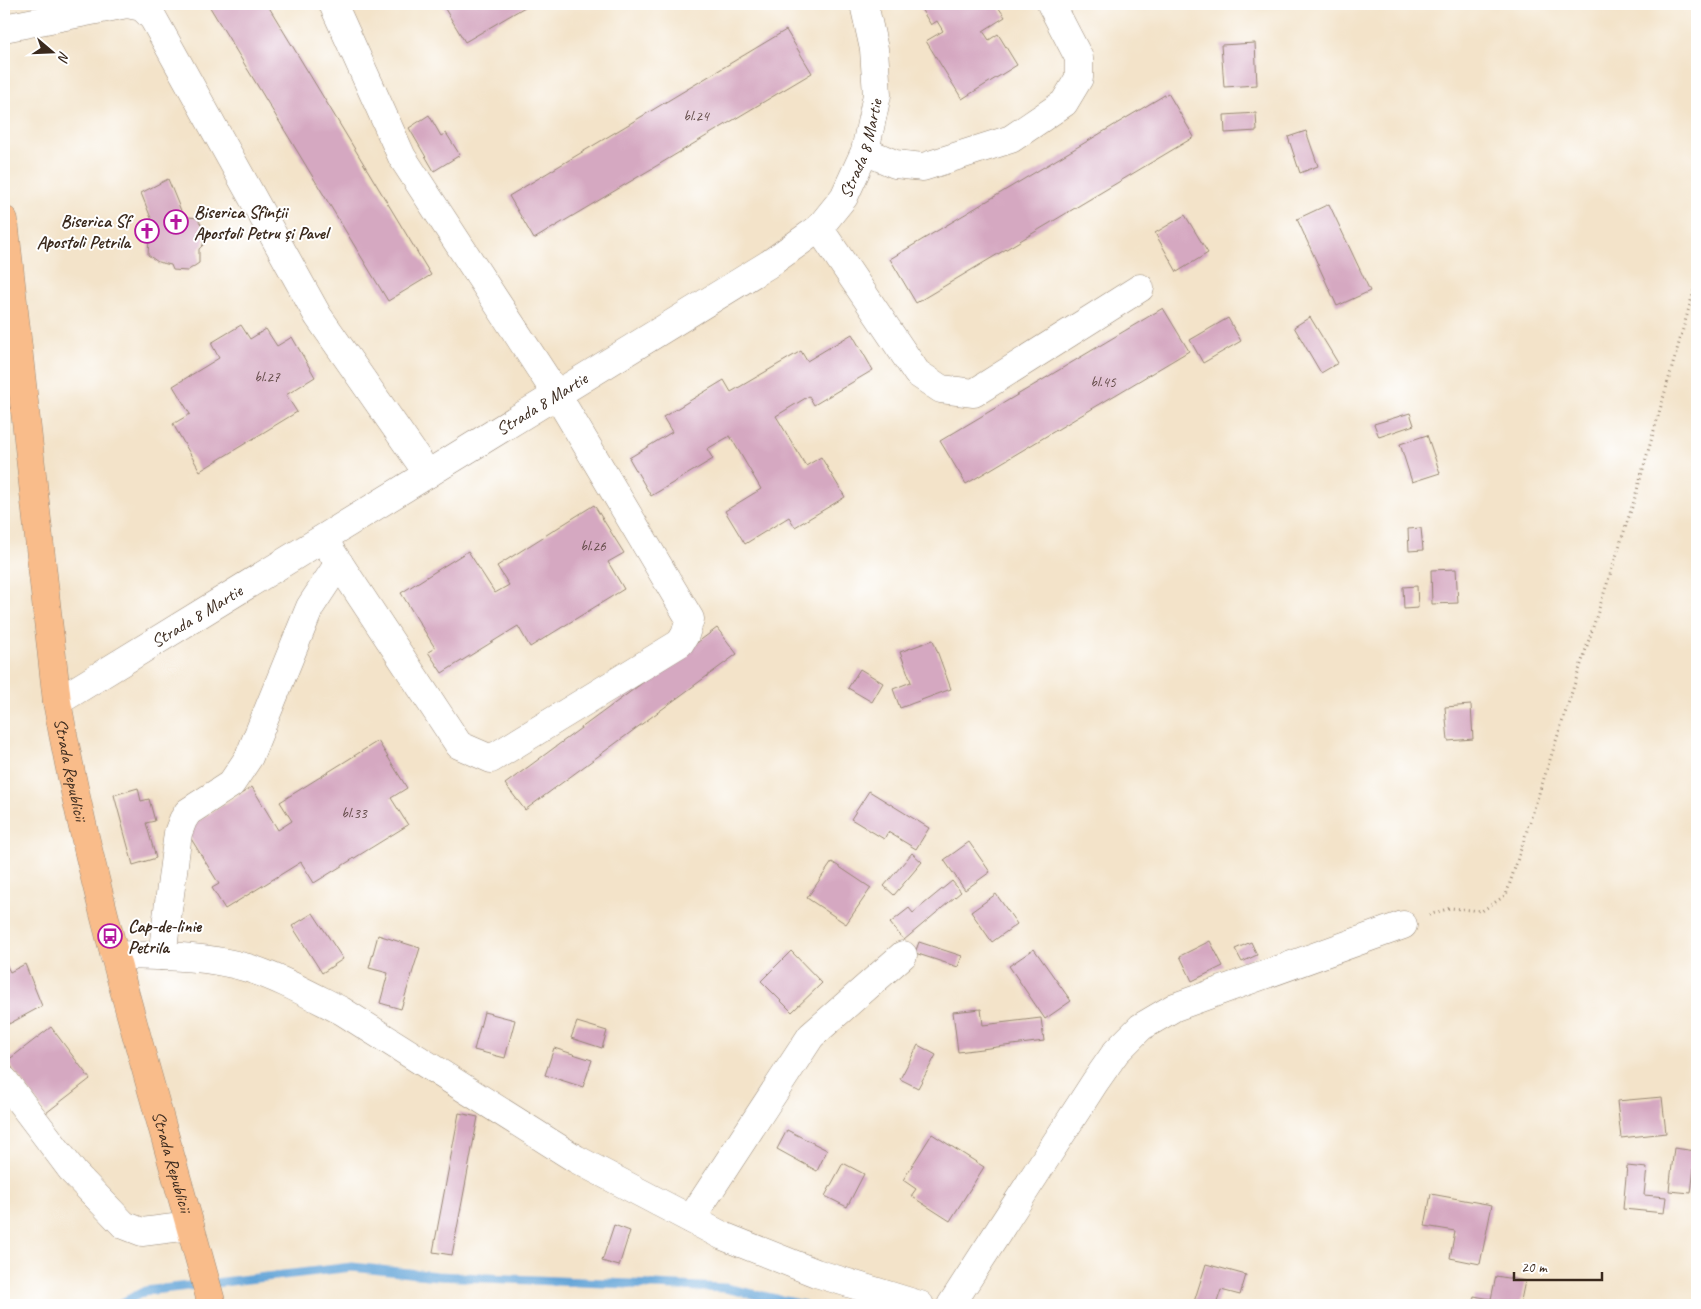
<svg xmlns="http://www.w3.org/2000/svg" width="1701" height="1309" viewBox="0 0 1701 1309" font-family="Caveat,sans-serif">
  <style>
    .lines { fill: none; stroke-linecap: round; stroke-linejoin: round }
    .stream { stroke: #64a4d7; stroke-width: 9 }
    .building { fill: #d5a8c1 }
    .minor-casing { stroke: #978674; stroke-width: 29 }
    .major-casing { stroke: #978674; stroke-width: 29 }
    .path { stroke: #978674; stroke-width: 3; stroke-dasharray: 1 4; stroke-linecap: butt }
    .minor { stroke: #fff; stroke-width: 28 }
    .major { stroke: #f9bc8a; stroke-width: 28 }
    .labels { text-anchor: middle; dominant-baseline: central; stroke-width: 4; stroke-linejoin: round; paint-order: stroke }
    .number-label { font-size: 15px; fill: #624a47 }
    .street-label { font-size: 18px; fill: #3b2a1e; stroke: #fff }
    .poi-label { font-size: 18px; font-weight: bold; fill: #3b2a1e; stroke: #fff; text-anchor: start }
  </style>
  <rect width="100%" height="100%" fill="#fff"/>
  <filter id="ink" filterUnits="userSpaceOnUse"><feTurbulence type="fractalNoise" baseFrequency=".02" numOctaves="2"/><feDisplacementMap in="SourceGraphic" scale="10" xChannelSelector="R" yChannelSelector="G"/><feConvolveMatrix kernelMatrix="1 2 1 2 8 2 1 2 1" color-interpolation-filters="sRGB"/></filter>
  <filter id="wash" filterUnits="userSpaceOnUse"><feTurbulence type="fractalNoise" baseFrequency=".0096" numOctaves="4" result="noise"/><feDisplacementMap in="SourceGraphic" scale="20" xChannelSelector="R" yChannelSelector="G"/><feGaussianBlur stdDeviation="1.12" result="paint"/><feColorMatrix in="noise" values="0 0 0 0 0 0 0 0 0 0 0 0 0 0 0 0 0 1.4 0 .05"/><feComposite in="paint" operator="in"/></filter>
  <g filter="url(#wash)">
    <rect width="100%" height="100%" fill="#f3e3c9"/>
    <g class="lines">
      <!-- stream -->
      <path class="stream" d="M118 1305 145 1291 352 1267 437 1276 725 1288 804 1305"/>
    </g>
    <g id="blocks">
      <!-- building -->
      <path class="building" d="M208 4H267L431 275 388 301Z
        M442 4H530L465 42Z
        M918 4H996L1005 17 983 31 989 40 998 34 1017 65 962 99 926 41 943 31 937 21 931 25Z
        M786 30 812 73 534 239 509 196Z
        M1255 43 1257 85 1224 87 1221 45Z
        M1168 93 1194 137 916 303 890 259Z
        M1256 113 1257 131 1225 133 1224 115Z
        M429 115 441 136 446 133 460 155 434 171 409 128Z
        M1306 131 1318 166 1300 173 1288 137Z
        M168 179 184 218 189 217 197 218 206 232 203 245 199 249V263L187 271 173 270 171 265 158 262 148 255 149 239 157 233 141 193Z
        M1329 204 1370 291 1337 306 1297 219Z
        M1185 215 1208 253 1177 272 1155 233Z
        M1163 308 1189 351 966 484 940 441Z
        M1310 317 1338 363 1321 373 1294 327Z
        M1228 318 1241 341 1203 363 1190 340Z
        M241 325 250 339 266 329 277 346 292 337 315 377 286 395 297 412 200 471 173 424 190 414 173 386 219 358 211 343Z
        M852 334 873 370 814 405 809 396 776 416 806 466 821 457 845 497 795 527 789 517 745 544 725 511 761 489 730 436 707 449 713 459 651 496 629 458 672 432 663 417 724 380 731 392 801 351 807 361Z
        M1410 413 1414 425 1379 437 1374 424Z
        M1427 435 1440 473 1412 482 1400 444Z
        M594 505 624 553 608 562 624 589 530 647 518 626 442 673 428 652 435 648 401 593 468 551 495 593 509 585 497 566Z
        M1421 528 1423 550 1409 551 1408 529Z
        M1456 569 1458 603 1432 604 1431 570Z
        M1417 586 1418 608 1404 609 1403 587Z
        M717 628 737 654 525 810 505 784Z
        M933 640 951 689 900 708 893 689 911 682 900 652Z
        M860 669 883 683 872 702 848 688Z
        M1471 705 1473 739 1448 741 1445 707Z
        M378 741 407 788 391 798 408 825 314 883 301 862 225 909 212 888 219 884 185 829 252 787 278 830 292 821 280 802Z
        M138 788 141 801 149 799 155 821 146 823 156 858 133 865 114 795Z
        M869 791 929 828 916 849 888 832 884 839 851 819Z
        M969 842 990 872 965 890 944 860Z
        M912 853 922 862 894 895 884 886Z
        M832 862 871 888 846 924 807 898Z
        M952 881 961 892 904 940 890 923 909 908 913 913Z
        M996 894 1017 924 992 942 971 912Z
        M313 913 343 959 322 973 292 926Z
        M378 935 420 948 401 1009 380 1003 388 973 369 968Z
        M1210 941 1223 966 1192 981 1180 956Z
        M919 942 962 956 958 967 915 953Z
        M1251 942 1257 955 1242 962 1235 949Z
        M1034 949 1071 1001 1045 1019 1009 966Z
        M791 951 822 983 792 1012 761 981Z
        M5 962 10 972 25 964 42 1006 7 1025 4 1018V963Z
        M981 1009 983 1025 1041 1018 1044 1041 958 1052 953 1012Z
        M484 1012 515 1020 505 1058 474 1050Z
        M577 1022 607 1031 602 1048 571 1038Z
        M51 1027 90 1079 46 1113 7 1061Z
        M918 1045 936 1055 918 1088 900 1079Z
        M554 1048 592 1060 583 1087 545 1075Z
        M1662 1097 1666 1133 1621 1138 1617 1101Z
        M459 1113 478 1117 452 1255 433 1252Z
        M787 1130 827 1150 817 1171 777 1149Z
        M932 1134 984 1167 950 1221 911 1196 916 1189 903 1180Z
        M1674 1148 1696 1151 1691 1193 1669 1191Z
        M843 1163 864 1174 847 1207 825 1196Z
        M1627 1166 1647 1168 1644 1195 1666 1197 1664 1213 1623 1209Z
        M1431 1194 1492 1205 1480 1264 1450 1258 1455 1231 1425 1226Z
        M614 1225 630 1231 619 1266 602 1261Z
        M1206 1264 1246 1275 1240 1295 1221 1290 1216 1305H1193Z
        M1496 1276 1525 1281 1520 1305H1473L1474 1296 1491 1299Z"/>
    </g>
  </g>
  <g filter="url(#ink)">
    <use href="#blocks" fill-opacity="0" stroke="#978674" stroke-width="1"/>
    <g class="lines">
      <!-- minor casing -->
      <g class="minor-casing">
        <g id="minor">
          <path d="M4 28 127 4 142 7 153 18 318 316 428 474"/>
          <path d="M865 151 895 164 923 167 1011 139 1064 103 1079 78V58L1051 4"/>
          <path d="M819 228 917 373 941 389 974 393 1140 288"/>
          <path d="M323 539 459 745 491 759 680 643 685 635 690 619 557 395 402 157 333 4"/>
          <path id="s1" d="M57 702 769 264 819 228 844 197 865 151 877 95 874 49 864 4"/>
          <path d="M114 955C159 956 204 955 248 968 280 978 312 996 342 1011L576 1159 723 1236 816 1273 920 1305"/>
          <path d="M162 956 178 833 183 820 188 812 231 784 249 757 310 607 339 563"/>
          <path d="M4 1080 74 1173 124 1225 142 1232 190 1226"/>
          <path d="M691 1219 811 1036 903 955"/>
          <path d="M951 1305 1095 1082 1116 1052 1141 1027 1175 1007 1403 925"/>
        </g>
      </g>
      <!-- major casing -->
      <g class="major-casing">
        <g id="major">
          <path id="s2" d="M4 220 57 702C94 907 158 1105 212 1305"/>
        </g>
      </g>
      <!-- path -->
      <path class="path" d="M1429 915 1450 908 1482 911 1506 895 1633 504 1697 280"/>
      <!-- minor -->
      <use href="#minor" class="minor"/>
      <!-- major -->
      <use href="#major" class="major"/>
    </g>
  </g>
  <!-- icons -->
  <defs>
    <g id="church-ring" transform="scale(1.25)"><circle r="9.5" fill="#fff" stroke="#b5179e" stroke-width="1.5"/><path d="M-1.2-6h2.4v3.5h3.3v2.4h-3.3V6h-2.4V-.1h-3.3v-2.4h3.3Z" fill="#b5179e"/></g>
    <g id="bus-ring" transform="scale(1.25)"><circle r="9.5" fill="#fff" stroke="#b5179e" stroke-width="1.5"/><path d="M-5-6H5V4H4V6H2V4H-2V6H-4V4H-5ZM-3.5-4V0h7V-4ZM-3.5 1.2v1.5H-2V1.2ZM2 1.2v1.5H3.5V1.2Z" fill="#b5179e"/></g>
  </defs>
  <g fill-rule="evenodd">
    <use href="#church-ring" x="176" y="222"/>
    <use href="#church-ring" x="147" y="231"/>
    <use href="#bus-ring" x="110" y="936"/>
  </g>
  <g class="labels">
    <!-- number labels -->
    <g class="number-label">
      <text x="696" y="116">bl.24</text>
      <text x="267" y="377">bl.27</text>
      <text x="1103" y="382">bl.45</text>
      <text x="593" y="546">bl.26</text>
      <text x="354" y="813">bl.33</text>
    </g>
    <!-- street labels -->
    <g class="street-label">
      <text stroke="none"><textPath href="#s1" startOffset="989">Strada 8 Martie</textPath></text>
      <text stroke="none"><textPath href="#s1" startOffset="569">Strada 8 Martie</textPath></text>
      <text stroke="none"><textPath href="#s1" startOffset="164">Strada 8 Martie</textPath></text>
      <text stroke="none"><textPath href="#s2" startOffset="554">Strada Republicii</textPath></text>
      <text stroke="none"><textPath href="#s2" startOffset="959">Strada Republicii</textPath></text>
    </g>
    <!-- poi labels -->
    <g class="poi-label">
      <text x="194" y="212">Biserica Sfinții<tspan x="194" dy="21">Apostoli Petru și Pavel</tspan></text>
      <text x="130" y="221" text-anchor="end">Biserica Sf<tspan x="130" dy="21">Apostoli Petrila</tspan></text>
      <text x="128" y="926">Cap-de-linie<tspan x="128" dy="21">Petrila</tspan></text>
    </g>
  </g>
  <!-- margin -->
  <rect width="1701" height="1309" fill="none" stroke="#fff" stroke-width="20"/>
  <!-- north arrow -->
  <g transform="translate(52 52) rotate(109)" stroke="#ffffff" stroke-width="4" paint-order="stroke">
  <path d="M0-4L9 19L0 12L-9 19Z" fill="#3b2a1e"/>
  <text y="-8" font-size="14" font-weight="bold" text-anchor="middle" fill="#3b2a1e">N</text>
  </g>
  <!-- scale -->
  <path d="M1514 1272v8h88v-8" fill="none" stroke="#3b2a1e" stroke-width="2.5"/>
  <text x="1521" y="1272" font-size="15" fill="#3b2a1e" stroke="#ffffff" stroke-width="4" paint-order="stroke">20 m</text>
</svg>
